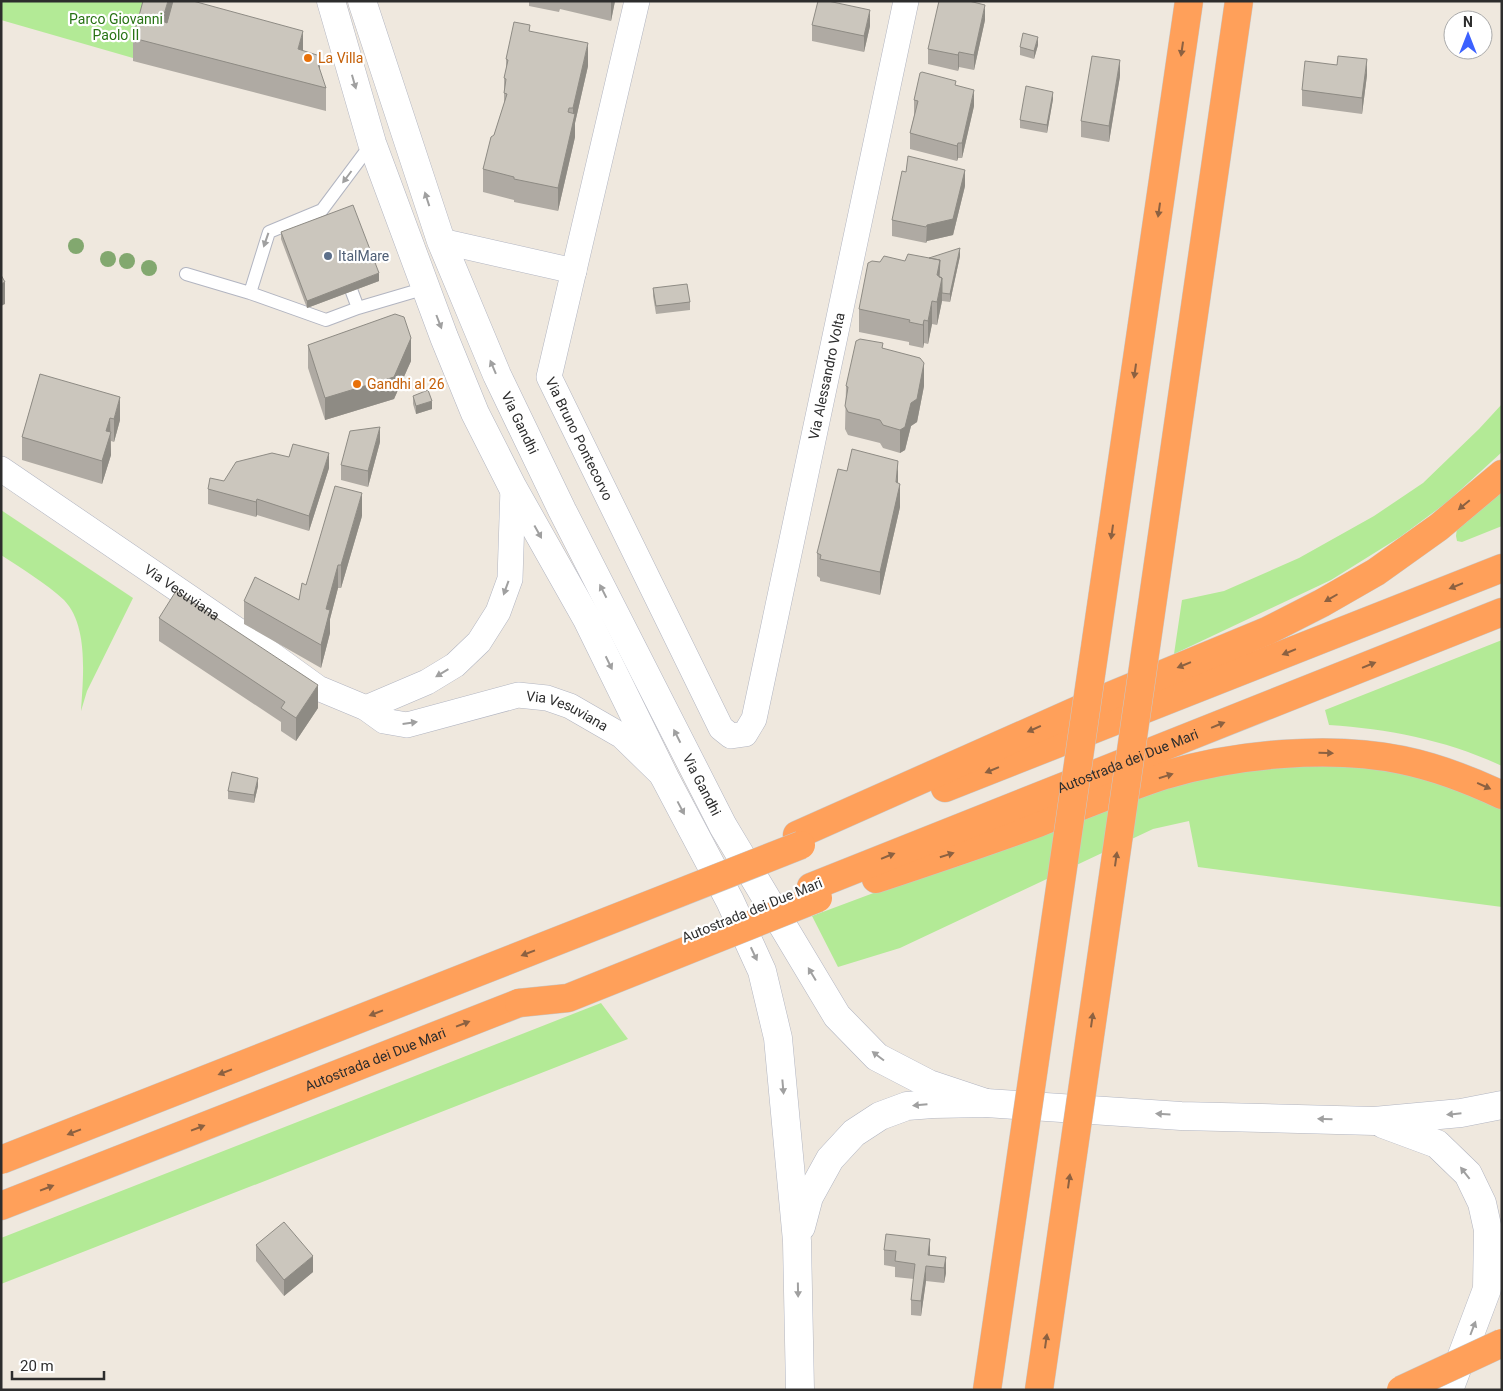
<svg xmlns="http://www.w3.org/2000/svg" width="1503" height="1391" viewBox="0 0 1503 1391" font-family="Roboto,sans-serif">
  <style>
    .green { fill: #b3ea96 }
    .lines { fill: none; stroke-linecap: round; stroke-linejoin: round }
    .lane-casing { stroke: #b2b5c1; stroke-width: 14 }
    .street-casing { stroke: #b2b5c1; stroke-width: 26 }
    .secondary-casing { stroke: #b2b5c1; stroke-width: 29 }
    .highway-casing { stroke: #c8c8c8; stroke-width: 29 }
    .lane { stroke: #fff; stroke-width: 12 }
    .street { stroke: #fff; stroke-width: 25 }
    .secondary { stroke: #fff; stroke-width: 28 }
    .highway { stroke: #ffa05a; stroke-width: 28 }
    .highway-bridge-casing { stroke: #c8c8c8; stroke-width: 29; stroke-linecap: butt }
    .highway-bridge { stroke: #ffa05a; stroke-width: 28 }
    .tree { fill: #82a86f }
    .wall { fill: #afaaa3 }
    .shaded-wall { fill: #8e8b84 }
    .building { fill: #cbc6bd; stroke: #8e8b84 }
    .oneway { fill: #8c6141 }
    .oneway2 { fill: #a0a0a0 }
    .food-dot { fill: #e8710a; stroke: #fff; stroke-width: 2 }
    .service-dot { fill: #5c6f8a; stroke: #fff; stroke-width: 2 }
    .labels { text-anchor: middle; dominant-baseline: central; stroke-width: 4.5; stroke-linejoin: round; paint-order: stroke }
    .park-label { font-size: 14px; fill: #287314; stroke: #fff }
    .food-label { font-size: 14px; fill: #c56008; stroke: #fff; text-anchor: start }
    .service-label { font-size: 14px; fill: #4e5e75; stroke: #fff; text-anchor: start }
    .street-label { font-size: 14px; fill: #2d2d2d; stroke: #fff }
  </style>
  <rect width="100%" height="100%" fill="#efe8de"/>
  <!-- green -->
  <path class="green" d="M1 1H149L133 58 1 20Z
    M1502 404V452L1446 503 1400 537 1331 580 1174 654 1182 600 1224 591 1299 558 1374 516 1423 483 1479 429Z
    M1502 491V526L1462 542 1457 541 1456 536 1457 528Z
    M1 510 133 598 87 691 81 711C83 678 89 626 64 600 47 584 21 568 1 555Z
    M1502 640V766C1446 740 1389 729 1329 725L1325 710Z
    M1389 764 1502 801V907L1198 867 1189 821 1153 829 900 948 838 967 812 916 1170 782 1242 765Z
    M601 1003 628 1039 1 1284V1238Z"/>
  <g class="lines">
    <!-- lane casing -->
    <g class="lane-casing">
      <path id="lane" d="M372 143 322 210 269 232 250 293 326 320 358 308 426 288
        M186 274 250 293
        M346 276 358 308"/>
    </g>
    <!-- street casing -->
    <g class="street-casing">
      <g id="street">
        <path id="s1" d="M637 1 549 377 721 728 731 736 745 734 754 719 906 1"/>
        <path d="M441 241 574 271"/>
        <path id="s2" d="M1 469 246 636 318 688 366 708 384 721 407 725 518 695 547 698 570 706 622 736 661 774"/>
        <path d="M366 708 427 682 455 665 479 642 498 612 510 579 513 488"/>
      </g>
    </g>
    <!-- secondary casing -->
    <g class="secondary-casing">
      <g id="secondary">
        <path d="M331 1 372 143 444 337 475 413 513 488 587 619 665 778 730 901 762 971 778 1038 797 1241 800 1390"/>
        <path id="s3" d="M362 1 441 241 497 375 562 510 723 826 837 1016 877 1057 929 1084 986 1103"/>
        <path d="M1383 1124 1437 1144 1468 1174 1482 1203 1488 1230 1487 1289 1449 1390"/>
        <path d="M801 1227 809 1197 830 1159 854 1133 880 1116 907 1106 933 1104 986 1103 1181 1116 1374 1121 1461 1113 1502 1105"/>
      </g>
    </g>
    <!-- highway casing -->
    <g class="highway-casing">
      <g id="highway">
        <path d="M945 788 1502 568"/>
        <path d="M797 835 1098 701 1267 631 1322 603 1376 572 1439 527 1502 474"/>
        <path d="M876 879C930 861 984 843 1038 823 1080 807 1122 789 1165 775 1235 754 1330 745 1402 760 1436 767 1470 780 1502 795"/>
        <path id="s4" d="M811 887 1502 612"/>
        <path id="s5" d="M1 1206 519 1003"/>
      </g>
    </g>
    <!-- lane -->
    <use href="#lane" class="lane"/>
    <!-- street -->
    <use href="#street" class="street"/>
    <!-- secondary -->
    <use href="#secondary" class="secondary"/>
    <!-- highway -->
    <use href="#highway" class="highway"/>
    <!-- highway-bridge casing -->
    <g class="highway-bridge-casing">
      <path id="highway-bridge" d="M519 1003 568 998 818 898
        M1 1160 801 845
        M987 1390 1189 1
        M1039 1390 1239 1
        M1401 1390 1502 1343"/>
    </g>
    <!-- highway-bridge -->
    <use href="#highway-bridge" class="highway-bridge"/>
  </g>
  <!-- trees -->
  <g class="tree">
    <circle cx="76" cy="246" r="8"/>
    <circle cx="108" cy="259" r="8"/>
    <circle cx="127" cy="261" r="8"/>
    <circle cx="149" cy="268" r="8"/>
  </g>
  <!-- wall -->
  <path class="wall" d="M529 1H615L611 21 560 9 559 12 529 6Z
    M985 20 974 70 959 67 958 71 928 64V49Z
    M812 25 870 26 864 52 812 41Z
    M530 31 588 66 575 123V137L558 211 514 202V200L483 192V169L504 104V78L506 71V59Z
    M133 38 303 51 326 88V111L133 61Z
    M1038 45 1034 59 1020 55V47Z
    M1367 75 1362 114 1302 106V90Z
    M1120 76 1109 142 1081 137V121Z
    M956 86 974 106 962 158H958L957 161 910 149V133L914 116V100Z
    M1053 99 1047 133 1020 128V120Z
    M965 186 953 235 927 241 926 243 892 236V220Z
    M281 232 379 281 307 308 281 239Z
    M960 256 950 302 942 301 937 325 932 324 928 344 924 343 923 348 909 345V342L859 332V309L880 262 905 261 929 258Z
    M653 288 690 302V310L656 314 653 296Z
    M308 345 411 361 394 399 325 420 308 368Z
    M883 349 924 386 917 422 911 426 905 450 900 453 883 448 880 443 848 435 845 429 846 386Z
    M40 374 120 420 114 442 111 441V455L102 484 22 460V437Z
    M413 396 432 409 416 414 413 404Z
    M380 442 368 487 341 480V465Z
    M329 468 309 531 257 515 256 517 208 504V489L224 481Z
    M898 483 900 507 880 595 820 581V578L817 576V553Z
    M362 516 341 588H338L330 619V633L321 668 244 624V601L299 600 306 585Z
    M159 618 318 708 296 741 281 731V722L159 641Z
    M258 786 254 803 228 799V791Z
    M256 1245 313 1272 284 1296 256 1261Z
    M884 1250 946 1257V1273L944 1283 926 1281 921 1316 911 1315V1300L914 1279 895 1277V1267L884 1265Z"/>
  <!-- shaded-wall -->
  <path class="shaded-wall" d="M168 1H174L162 44V21Z
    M611 1H615L611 21Z
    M985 5V20L974 70V55Z
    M870 10V26L864 52V36Z
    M303 31V53L298 49Z
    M1038 37V45L1034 59V51Z
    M588 43V66L575 123V137L558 211V188L573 122V108Z
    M959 52V67L958 71V55Z
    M320 56V79L318 87V64Z
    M1367 59V75L1362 114V98Z
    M1120 60V76L1109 142V126Z
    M974 90V106L962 158V143Z
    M1053 92V99L1047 133V125Z
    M958 143V158L957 161V146Z
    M965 170V186L953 235 927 241 926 243 927 225Z
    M960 248V256L950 302V294Z
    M940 260V283L937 275Z
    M379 273V281L307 308V301Z
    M942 278V301L937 325V302Z
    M5 282V304L1 306V284Z
    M932 301V324L928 344V321Z
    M924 320V343L923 348V325Z
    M411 338V361L394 399 325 420V398Z
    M924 363V386L917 422 911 426 905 450 900 453V430L911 403Z
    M120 397V420L114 442V419Z
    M432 401V409L416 414V406Z
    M110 418 111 455 102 484V461L106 431Z
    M380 427V442L368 487V471Z
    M329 453V468L309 531V516Z
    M898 461V484H900V507L880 595V572L896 482Z
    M362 493V516L341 588V565Z
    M257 499V515L256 517V502Z
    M338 565V588L330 619V633L321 668V645L326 609Z
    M318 685V708L296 741V718Z
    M258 778V786L254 803V795Z
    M930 1239V1255L928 1266V1255Z
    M313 1256V1272L284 1296V1280Z
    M946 1257V1273L944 1283V1268Z
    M926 1266V1281L921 1316V1301Z"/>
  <!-- building -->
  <path class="building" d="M143 1H168L162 21 167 23 173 1H193L303 31 298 49 320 56 318 64 326 88 133 38Z
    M818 1H828L870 10 864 36 812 25Z
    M939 1H969L985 5 974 55 959 52 958 55 928 49Z
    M514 22 530 25 529 31 588 43 573 108H569L568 112 575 114 558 188 514 179V177L483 169 491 137 494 135 507 94 504 93 506 79 504 78 508 60 506 59Z
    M1023 33 1038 37 1034 51 1020 47Z
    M1092 56 1120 60 1109 126 1081 121Z
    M1338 56 1367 59 1362 98 1302 90 1305 61 1337 65Z
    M922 72 956 81 955 85 974 90 962 143H958L957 146 910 133 918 101 914 100 920 73Z
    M1026 86 1053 92 1047 125 1020 120Z
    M908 156 965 170 953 219 927 225 926 227 892 220 902 171 906 172Z
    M353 205 379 273 307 301 281 232Z
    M960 248 950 294 942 293V278L939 277 940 260 929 258Z
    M908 254 940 260 937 275 942 278 937 302 932 301 928 321 924 320 923 325 909 322 910 320 859 309 868 263 872 261 880 262 884 256 905 261Z
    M1 275 5 282 1 284Z
    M687 284 690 302 656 306 653 288Z
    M395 314 404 317 411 338 394 377 325 398 308 345Z
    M860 339 883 343 882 348 920 358 924 363 917 399 911 403 905 427 900 430 883 425 880 420 848 412 845 406 848 387 846 386 856 341Z
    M40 374 120 397 114 419 110 418 106 431 111 432 102 461 22 437Z
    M428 390 432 401 416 406 413 396Z
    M380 427 368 471 341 465 350 431Z
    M293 444 329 453 309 516 257 499 256 502 208 489 210 478 224 481 236 462 272 453 289 457Z
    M852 449 898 461 896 482 900 484 880 572 820 559 821 555 817 553 838 469 847 471Z
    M335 486 362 493 341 565H338L326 609 330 610 321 645 244 601 255 577 299 600 302 583 306 585Z
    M176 591 318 685 296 718 281 708 285 702 159 618Z
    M232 772 258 778 254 795 228 791Z
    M284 1222 313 1256 284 1280 256 1245Z
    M886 1234 930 1239 928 1255 946 1257 944 1268 926 1266 921 1301 911 1300 915 1264 895 1261 896 1251 884 1250Z"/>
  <!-- one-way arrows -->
  <defs><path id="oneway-solid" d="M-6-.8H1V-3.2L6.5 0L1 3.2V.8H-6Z" transform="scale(1.25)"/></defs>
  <g class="oneway">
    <use href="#oneway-solid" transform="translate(1182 49) rotate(98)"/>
    <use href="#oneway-solid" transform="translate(1159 210) rotate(98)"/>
    <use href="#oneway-solid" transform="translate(1135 371) rotate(98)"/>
    <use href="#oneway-solid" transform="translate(1464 505) rotate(140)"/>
    <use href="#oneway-solid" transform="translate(1112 532) rotate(98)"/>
    <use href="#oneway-solid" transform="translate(1456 586) rotate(158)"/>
    <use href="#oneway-solid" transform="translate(1331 598) rotate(150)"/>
    <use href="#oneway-solid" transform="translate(1289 652) rotate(158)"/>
    <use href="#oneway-solid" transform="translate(1184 665) rotate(158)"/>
    <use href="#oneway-solid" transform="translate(1369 665) rotate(-22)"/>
    <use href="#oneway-solid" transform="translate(1218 725) rotate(-22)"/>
    <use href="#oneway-solid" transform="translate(1034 729) rotate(156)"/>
    <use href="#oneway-solid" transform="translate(1326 753) rotate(1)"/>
    <use href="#oneway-solid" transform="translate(992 770) rotate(158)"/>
    <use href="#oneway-solid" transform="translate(1166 776) rotate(-17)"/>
    <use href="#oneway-solid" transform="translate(1484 786) rotate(24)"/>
    <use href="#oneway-solid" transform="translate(947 855) rotate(-18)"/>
    <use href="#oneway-solid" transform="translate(888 856) rotate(-22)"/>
    <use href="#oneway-solid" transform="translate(1116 859) rotate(-82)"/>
    <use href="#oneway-solid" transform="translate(528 953) rotate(159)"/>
    <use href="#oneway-solid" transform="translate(376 1013) rotate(159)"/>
    <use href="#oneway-solid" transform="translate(1092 1020) rotate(-82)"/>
    <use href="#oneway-solid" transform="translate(463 1024) rotate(-21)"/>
    <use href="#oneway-solid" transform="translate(225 1072) rotate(159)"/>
    <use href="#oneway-solid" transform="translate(198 1128) rotate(-21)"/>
    <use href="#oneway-solid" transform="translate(74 1132) rotate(159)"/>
    <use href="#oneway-solid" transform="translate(1069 1181) rotate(-82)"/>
    <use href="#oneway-solid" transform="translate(47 1188) rotate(-21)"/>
    <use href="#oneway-solid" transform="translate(1046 1341) rotate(-82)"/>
  </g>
  <g class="oneway2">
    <use href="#oneway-solid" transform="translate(354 82) rotate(74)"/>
    <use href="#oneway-solid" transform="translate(347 177) rotate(127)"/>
    <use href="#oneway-solid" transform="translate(427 199) rotate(-108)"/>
    <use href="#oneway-solid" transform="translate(266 240) rotate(109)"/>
    <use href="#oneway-solid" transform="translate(439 322) rotate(69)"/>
    <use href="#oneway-solid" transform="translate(493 367) rotate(-113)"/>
    <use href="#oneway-solid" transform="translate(538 532) rotate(61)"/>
    <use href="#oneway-solid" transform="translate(506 588) rotate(110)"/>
    <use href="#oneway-solid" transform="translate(603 591) rotate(-117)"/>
    <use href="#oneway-solid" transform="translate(609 663) rotate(64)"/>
    <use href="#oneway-solid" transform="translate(442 673) rotate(149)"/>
    <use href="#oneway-solid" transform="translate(410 723) rotate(-8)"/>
    <use href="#oneway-solid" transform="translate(677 736) rotate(-117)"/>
    <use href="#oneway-solid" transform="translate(681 808) rotate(62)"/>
    <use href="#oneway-solid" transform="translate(754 954) rotate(65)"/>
    <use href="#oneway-solid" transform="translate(812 974) rotate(-121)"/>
    <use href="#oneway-solid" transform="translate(878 1056) rotate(-143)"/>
    <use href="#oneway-solid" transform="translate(783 1087) rotate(85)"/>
    <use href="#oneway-solid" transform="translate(920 1105) rotate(175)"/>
    <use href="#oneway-solid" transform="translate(1163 1114) rotate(-176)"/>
    <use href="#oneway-solid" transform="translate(1454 1114) rotate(174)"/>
    <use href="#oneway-solid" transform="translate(1325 1119) rotate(-178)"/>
    <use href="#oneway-solid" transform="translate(1465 1173) rotate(-128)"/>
    <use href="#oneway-solid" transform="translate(798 1290) rotate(89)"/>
    <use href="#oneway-solid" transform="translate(1473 1328) rotate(-69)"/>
  </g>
  <!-- markers -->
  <g class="food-dot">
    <circle cx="308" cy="58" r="5"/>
    <circle cx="357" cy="384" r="5"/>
  </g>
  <circle class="service-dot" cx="328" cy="256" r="5"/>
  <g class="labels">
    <!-- park labels -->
    <g class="park-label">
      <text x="116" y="19">Parco Giovanni<tspan x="116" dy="16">Paolo II</tspan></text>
    </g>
    <!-- food labels -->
    <g class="food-label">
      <text x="318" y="58">La Villa</text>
      <text x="367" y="384">Gandhi al 26</text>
    </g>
    <!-- service labels -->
    <g class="service-label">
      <text x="338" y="256">ItalMare</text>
    </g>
    <!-- street labels -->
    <g class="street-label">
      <text stroke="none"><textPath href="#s1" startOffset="1172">Via Alessandro Volta</textPath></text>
      <text stroke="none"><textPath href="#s3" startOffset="451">Via Gandhi</textPath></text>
      <text stroke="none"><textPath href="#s1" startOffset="455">Via Bruno Pontecorvo</textPath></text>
      <text stroke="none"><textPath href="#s2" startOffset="219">Via Vesuviana</textPath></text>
      <text stroke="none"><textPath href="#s2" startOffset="650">Via Vesuviana</textPath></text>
      <text stroke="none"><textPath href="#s4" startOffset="341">Autostrada dei Due Mari</textPath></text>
      <text stroke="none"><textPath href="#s3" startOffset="856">Via Gandhi</textPath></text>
      <text transform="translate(752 910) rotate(-22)">Autostrada dei Due Mari</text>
      <text stroke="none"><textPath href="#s5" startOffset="402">Autostrada dei Due Mari</textPath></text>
    </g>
  </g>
  <!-- border -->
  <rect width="1503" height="1391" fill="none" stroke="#2d2d2d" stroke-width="5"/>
  <!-- north arrow -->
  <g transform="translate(1468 35)"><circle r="24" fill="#ffffff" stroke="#ababab"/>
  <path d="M0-4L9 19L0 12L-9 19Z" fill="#3c61ff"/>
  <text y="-8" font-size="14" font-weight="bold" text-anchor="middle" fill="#2d2d2d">N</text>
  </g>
  <!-- scale -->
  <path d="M12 1371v8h92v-8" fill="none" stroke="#2d2d2d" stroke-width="2.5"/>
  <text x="20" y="1371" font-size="15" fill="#2d2d2d" stroke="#ffffff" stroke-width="4" paint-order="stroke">20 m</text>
</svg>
